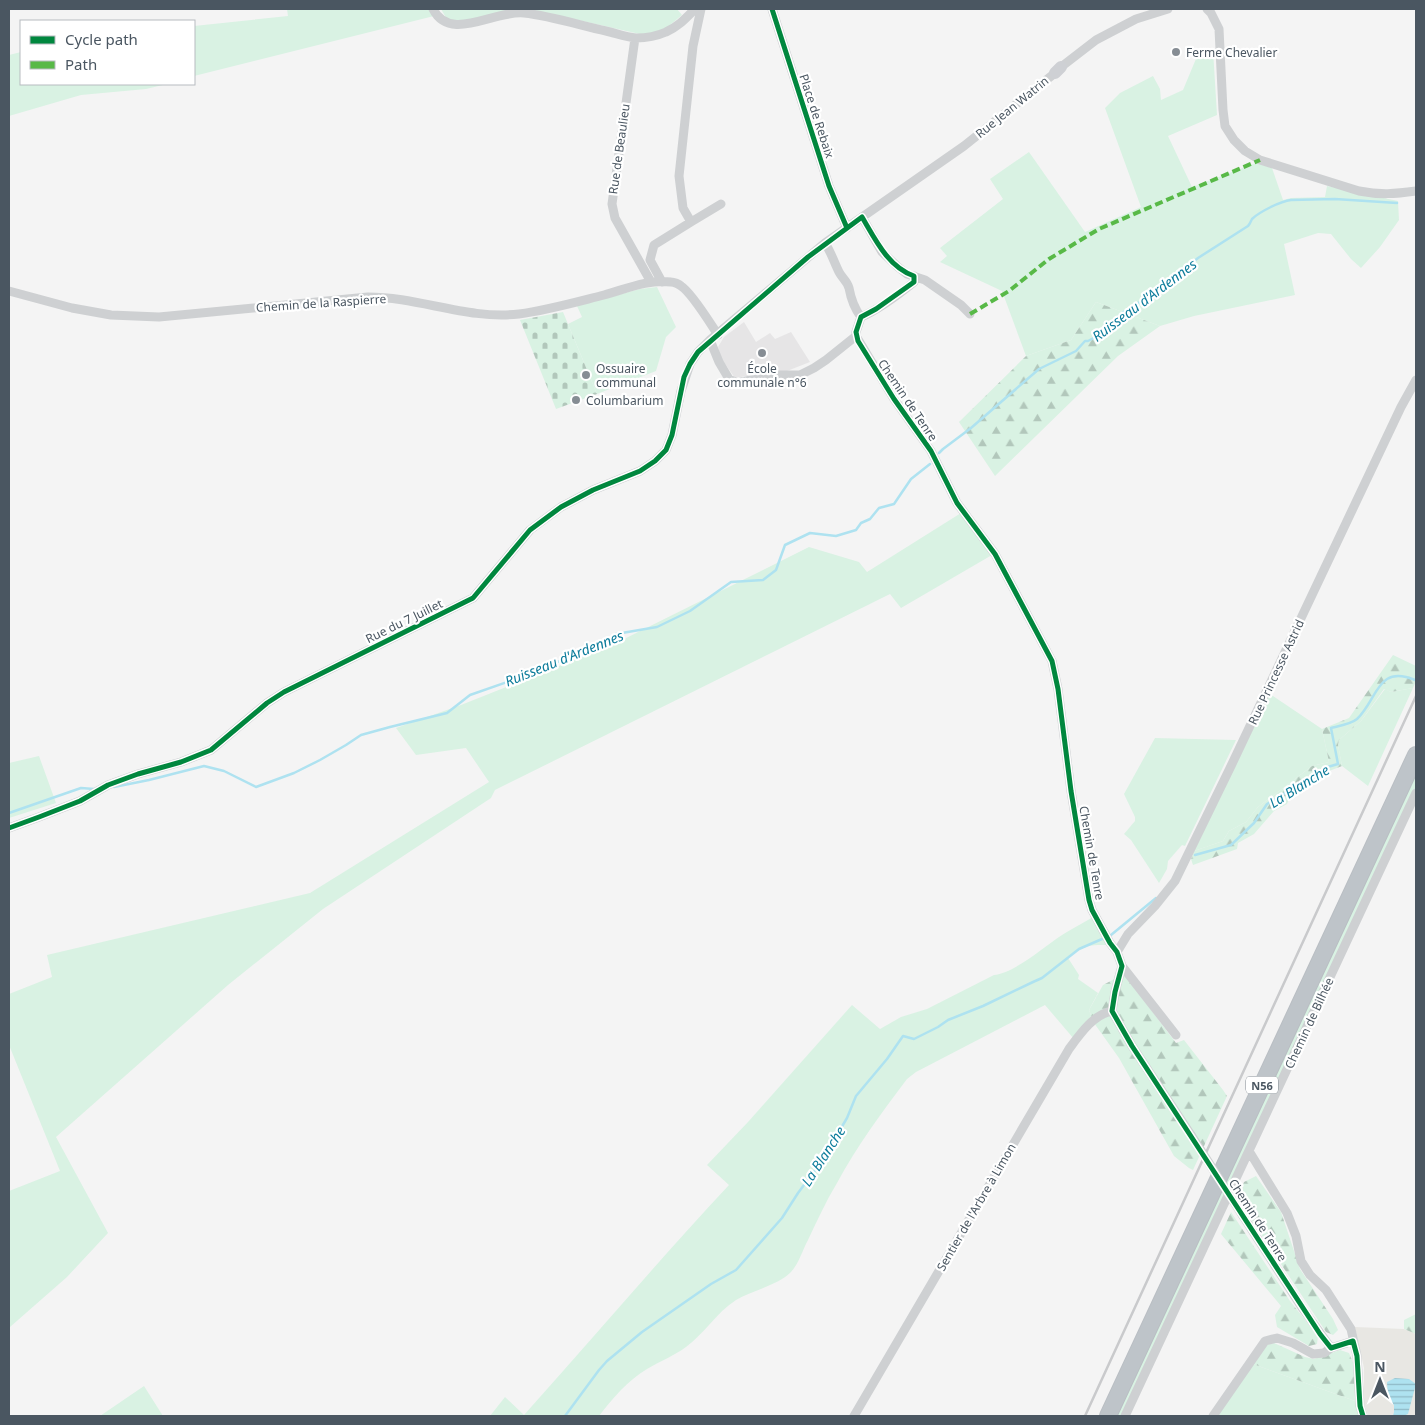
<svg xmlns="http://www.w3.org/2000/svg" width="1425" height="1425" viewBox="0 0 1425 1425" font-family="'Noto Sans',sans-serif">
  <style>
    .commercial { fill: #e8e7e3 }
    .education { fill: #e6e5e6 }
    .green { fill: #d9f2e3 }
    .forest { fill: url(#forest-firs) }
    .cemetery { fill: url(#cemetery-stones) }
    .water { fill: url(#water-rules) }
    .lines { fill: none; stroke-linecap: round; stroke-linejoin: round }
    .stream { stroke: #aee2f0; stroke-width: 2.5 }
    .highway-casing { stroke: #b9bec3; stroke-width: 18 }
    .street { stroke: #ced0d2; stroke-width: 9 }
    .secondary { stroke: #ced0d4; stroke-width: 12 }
    .highway { stroke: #bec4c9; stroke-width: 16 }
    .rail { stroke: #c9cacc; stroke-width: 2.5 }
    .street-bridge { stroke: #ced0d2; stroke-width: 9 }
    .quiet { stroke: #58b947; stroke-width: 4; stroke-dasharray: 8 4; stroke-linecap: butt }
    .cycleway-casing { stroke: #fff; stroke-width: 8 }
    .cycleway { stroke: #00873e; stroke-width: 5 }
    .poi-dot { fill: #868d94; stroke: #fff; stroke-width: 2 }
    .labels { text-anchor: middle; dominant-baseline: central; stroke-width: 4.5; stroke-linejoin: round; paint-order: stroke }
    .shield { fill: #fff; stroke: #808990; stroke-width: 1 }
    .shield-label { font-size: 11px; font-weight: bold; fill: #4a5661 }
    .poi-label { font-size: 12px; fill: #4a5661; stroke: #fff; text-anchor: start }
    .street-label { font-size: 12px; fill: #4a5661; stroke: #fff }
    .water-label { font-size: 14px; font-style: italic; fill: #0c7c9b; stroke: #fff }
  </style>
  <defs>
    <pattern id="forest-firs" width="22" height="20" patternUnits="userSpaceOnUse" patternTransform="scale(1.25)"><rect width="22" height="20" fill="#d9f2e3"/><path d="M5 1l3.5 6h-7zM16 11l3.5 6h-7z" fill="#b2c7bb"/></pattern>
    <pattern id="cemetery-stones" width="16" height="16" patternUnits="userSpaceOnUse" patternTransform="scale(1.25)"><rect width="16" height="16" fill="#d9f2e3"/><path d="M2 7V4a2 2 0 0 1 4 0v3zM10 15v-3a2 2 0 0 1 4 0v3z" fill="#b2c7bb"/></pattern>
    <pattern id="water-rules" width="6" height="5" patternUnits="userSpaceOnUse" patternTransform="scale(1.25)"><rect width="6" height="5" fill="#aee2f0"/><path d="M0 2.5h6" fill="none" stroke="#90bac6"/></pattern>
  </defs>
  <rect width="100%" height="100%" fill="#f4f4f4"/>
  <!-- commercial -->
  <path class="commercial" d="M1355 1327 1404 1329 1416 1334V1416H1368L1364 1403V1368Z"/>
  <!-- education -->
  <path class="education" d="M744 322 756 342 770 333 775 339 791 332 810 362 787 371 764 373 735 378 721 358 718 347 724 337Z"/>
  <!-- green -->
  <path class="green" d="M287 9H431L434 16 194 76V26L288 16Z
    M441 9H677L682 15 664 30 644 35 556 15 523 9 464 23 448 21Z
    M1213 50 1217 115 1168 136 1192 187 1256 163 1272 168 1283 200 1291 198 1325 197 1327 186 1398 201 1399 220 1380 247 1361 268 1351 259 1331 234 1318 233 1284 244 1295 295 1194 316 1160 326 1096 302 1071 340 1026 356 1002 291 940 262 947 256 940 248 1003 199 990 179 1029 152 1085 232 1141 207 1105 108 1120 93 1153 76 1160 89 1161 100 1183 90 1198 54Z
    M21 52V84H167L146 89 81 95 9 116V55Z
    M657 287 676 327 666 337 656 371 597 394 568 324 582 317 577 306 640 289Z
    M961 513 992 555 901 608 890 594 495 790 491 798 323 909 228 985 56 1137 108 1233 67 1277 10 1327 9 1325V1191L60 1171 9 1045V994L52 977 47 955 310 893 489 782 466 748 416 755 396 728 461 705 612 645 809 547 859 562 867 572Z
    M1413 688 1368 786 1342 766 1338 745 1339 740 1361 721 1385 689 1391 692Z
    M1270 694 1322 729 1329 762 1312 766 1258 807 1246 822 1229 831 1223 841 1194 851Z
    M1155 738 1236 740 1185 846 1182 845 1168 861 1167 869 1159 883 1131 840 1124 834 1135 821V817L1124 794Z
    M39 756 56 803 9 818V763Z
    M1416 773V786L1122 1416H1115Z
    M1093 917 1107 945C1087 945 1084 945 1068 958L1079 975 1078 979 1098 993 1089 1010 1092 1018 1074 1039 1045 1005 916 1072 907 1079C882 1112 857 1146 837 1183 826 1201 817 1221 808 1240 802 1251 799 1264 790 1273 778 1285 751 1291 736 1300 716 1313 705 1333 686 1347 674 1356 660 1361 647 1369 627 1381 613 1398 599 1416H490L505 1397 524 1415C593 1338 659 1260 729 1185L707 1165 748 1122 852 1005 880 1029 901 1017 927 1009 994 975C1014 973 1043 948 1059 937 1069 930 1082 924 1093 917Z
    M1253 1364 1355 1401 1360 1416H1217Z
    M144 1386 163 1416H100Z"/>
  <!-- forest -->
  <path class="forest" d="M1096 302 1160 326 1118 356 995 476 959 422 1026 356 1071 340Z
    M1393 655 1416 666V681L1413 688 1391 692 1384 689 1361 721 1339 740 1338 745 1342 766 1324 773 1290 797 1287 804 1274 811 1254 834 1238 843 1237 849 1193 865 1191 859 1194 851 1223 841 1229 831 1246 822 1258 807 1312 766 1329 762 1322 729 1349 718Z
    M1124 974 1176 1043 1184 1040 1223 1090 1227 1096 1193 1170 1189 1168 1174 1156 1119 1058 1094 1023 1089 1010 1103 985Z
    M1256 1176 1281 1212 1300 1269 1333 1319 1338 1330 1333 1335 1326 1332 1238 1199 1244 1182Z
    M1231 1212 1290 1301 1318 1336 1317 1344 1309 1346 1277 1327 1275 1315 1281 1306 1221 1234Z
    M1416 1314V1334L1404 1329V1320Z
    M1274 1343 1305 1357 1314 1359 1340 1350 1349 1353 1354 1365 1355 1401 1253 1364 1266 1345Z"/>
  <!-- cemetery -->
  <path class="cemetery" d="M563 312 597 394 556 409 520 320Z"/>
  <!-- water -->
  <path class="water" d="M1395 1378 1409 1379 1416 1384 1408 1414 1403 1416H1393L1394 1412V1405L1388 1400 1387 1382Z"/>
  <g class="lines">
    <!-- stream -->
    <path class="stream" d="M939 453 943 449 971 428 1039 369 1076 351 1085 341H1088L1103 333 1115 319 1125 311 1135 304 1141 302 1150 297 1161 284 1177 275 1198 258 1248 226C1250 224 1251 221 1252 219 1259 212 1281 201 1291 200L1335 199 1397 203
      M114 787 149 780 204 766 224 771 256 787 294 773 320 760 346 745 361 735 390 727 447 713 470 695 513 680 532 669 544 667 578 654 606 642 616 634 657 627 690 611 731 582 763 580 776 570 785 545 810 533 836 536 856 530 861 523 870 519 879 508 894 504 911 479 930 464
      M9 813 81 788 94 789
      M1195 855 1231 845 1254 823 1267 804 1290 790 1308 783 1324 768 1338 764 1331 728C1339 726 1351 724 1357 719 1378 699 1377 664 1415 680
      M1111 935 1156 898
      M565 1416 599 1370 607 1361 642 1332 711 1284 736 1270 782 1218 798 1193 819 1165 847 1118 856 1096 887 1059 903 1036 914 1039 938 1027 948 1020 983 1006 1033 982 1042 978 1079 949 1102 939"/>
    <!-- highway casing -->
    <g class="highway-casing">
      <path id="highway" d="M1108 1416 1416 755"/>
    </g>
    <!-- street -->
    <path class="street" d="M433 9C450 43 494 10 524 13 551 16 579 25 606 31 615 33 626 37 636 38 645 38 657 36 666 32 678 27 686 18 695 9
      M772 9 829 186 847 228
      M1207 9 1211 13 1219 29 1223 110 1225 126 1234 140 1245 151 1260 160 1359 191C1380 195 1395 194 1416 191
      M635 38 612 204 615 218 651 282
      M1061 67 1096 40 1136 19 1168 9
      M862 217 882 252 898 267 907 274 925 280 961 305 970 314
      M691 222 721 204
      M825 243C831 252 834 262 839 272 842 278 847 281 849 288 851 299 854 308 861 317
      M662 282 650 260 654 245 691 222 683 208 679 176 693 46 701 9
      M9 291 72 308 111 315 159 317 368 297C419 297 468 320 519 314 548 310 576 302 604 295 626 289 648 279 671 282 674 282 679 284 681 286 692 293 710 323 718 335
      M861 317C880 309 898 295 914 282V276
      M856 336 894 399 931 451 957 503 995 554 1052 661 1058 689 1071 791 1089 900 1092 910 1110 943 1117 952 1122 966 1176 1035
      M710 340 719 362 729 379 737 383 774 375H800L814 368 826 360 856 336V332L861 317
      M9 828 39 817 80 801 108 785 138 774 181 762 211 750 267 703 284 692 473 598 530 530 561 507 593 490 640 471 655 461 666 450 672 435 681 391 690 364 698 352 710 340 825 243 964 146 1055 73
      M1117 952 1128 934 1155 906 1175 881 1231 766 1401 407 1416 380
      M1122 966 1115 992 1112 1011 1132 1046 1191 1135
      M1249 1151 1287 1213 1296 1236 1301 1261 1310 1275 1326 1290 1351 1329 1357 1356 1360 1406 1363 1416
      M1243 1216 1303 1309 1331 1348
      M854 1416 1069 1049C1080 1034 1094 1014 1112 1011
      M1125 1416 1416 793
      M1213 1416 1265 1341 1277 1338 1293 1343 1313 1354 1324 1353 1331 1348 1353 1341"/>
    <!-- secondary -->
    <path class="secondary" d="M1055 73 1061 67"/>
    <!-- highway -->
    <use href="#highway" class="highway"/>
    <!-- rail -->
    <path class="rail" d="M1085 1416 1416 696"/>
    <!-- street-bridge -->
    <path class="street-bridge" d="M1191 1135 1243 1216"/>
    <!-- quiet -->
    <path class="quiet" d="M970 314 1009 291 1049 259 1099 229 1260 160"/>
    <!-- cycleway casing -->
    <g class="cycleway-casing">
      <path id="cycleway" d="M772 9 829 186 847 228
        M9 828 39 817 80 801 108 785 138 774 181 762 211 750 267 703 284 692 473 598 530 530 561 507 593 490 640 471 655 461 666 450 672 435 684 377 690 364 698 352 808 257 862 217C875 239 888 267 914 276V282L876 309 861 317 856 332 858 341 894 399 931 451 957 503 995 554 1052 661 1058 689 1071 791 1089 900 1092 910 1110 943 1117 952 1122 966 1115 992 1112 1011 1132 1046 1320 1334 1331 1348 1353 1341 1357 1356 1360 1406 1363 1416"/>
    </g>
    <!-- cycleway -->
    <use href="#cycleway" class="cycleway"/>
  </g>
  <!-- markers -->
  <g class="poi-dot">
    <circle cx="1176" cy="52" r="5"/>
    <circle cx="762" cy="353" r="5"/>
    <circle cx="586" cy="375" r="5"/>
    <circle cx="576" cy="400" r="5"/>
  </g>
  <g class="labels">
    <!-- shield labels -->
    <rect class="shield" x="1246" y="1076.5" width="32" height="17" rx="4"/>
    <g class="shield-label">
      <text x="1262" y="1085">N56</text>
    </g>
    <!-- poi labels -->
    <g class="poi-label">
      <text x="1186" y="52">Ferme Chevalier</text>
      <text x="596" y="368">Ossuaire<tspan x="596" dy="14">communal</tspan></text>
      <text x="762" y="368" text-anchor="middle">École<tspan x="762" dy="14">communale n°6</tspan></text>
      <text x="586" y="400">Columbarium</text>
    </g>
    <!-- street labels -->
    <g class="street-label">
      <text transform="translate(1012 107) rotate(-39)">Rue Jean Watrin</text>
      <text transform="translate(817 116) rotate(72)">Place de Rebaix</text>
      <text transform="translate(619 149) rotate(-82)">Rue de Beaulieu</text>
      <text transform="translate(321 303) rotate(-4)">Chemin de la Raspierre</text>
      <text transform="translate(908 400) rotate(56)">Chemin de Tenre</text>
      <text transform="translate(404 621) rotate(-26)">Rue du 7 Juillet</text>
      <text transform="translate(1276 672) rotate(-65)">Rue Princesse Astrid</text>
      <text transform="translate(1092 853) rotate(80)">Chemin de Tenre</text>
      <text transform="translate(1309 1023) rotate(-65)">Chemin de Bilhée</text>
      <text transform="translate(976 1207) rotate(-60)">Sentier de l'Arbre à Limon</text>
      <text transform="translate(1258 1220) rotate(57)">Chemin de Tenre</text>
    </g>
    <!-- water labels -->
    <g class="water-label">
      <text transform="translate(1144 300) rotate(-37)">Ruisseau d'Ardennes</text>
      <text transform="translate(564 658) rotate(-22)">Ruisseau d'Ardennes</text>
      <text transform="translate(1299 786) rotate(-32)">La Blanche</text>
      <text transform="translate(823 1156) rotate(-57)">La Blanche</text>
    </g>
  </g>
  <!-- border -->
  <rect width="1425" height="1425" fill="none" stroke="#4a5661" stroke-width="20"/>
  <!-- legend -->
  <rect x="20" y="20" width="175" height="65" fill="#ffffff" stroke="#b7bbc0"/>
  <rect x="30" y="36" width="25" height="8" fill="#00873e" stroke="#b7bbc0"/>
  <text x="65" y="45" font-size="15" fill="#4a5661">Cycle path</text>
  <rect x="30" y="61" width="25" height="8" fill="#58b947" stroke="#b7bbc0"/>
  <text x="65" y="70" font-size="15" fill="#4a5661">Path</text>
  <!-- north arrow -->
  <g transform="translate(1380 1380)" stroke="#ffffff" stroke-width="4" paint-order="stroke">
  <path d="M0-4L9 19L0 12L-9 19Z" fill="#4a5661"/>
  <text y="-8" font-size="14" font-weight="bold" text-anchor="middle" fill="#4a5661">N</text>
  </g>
</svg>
